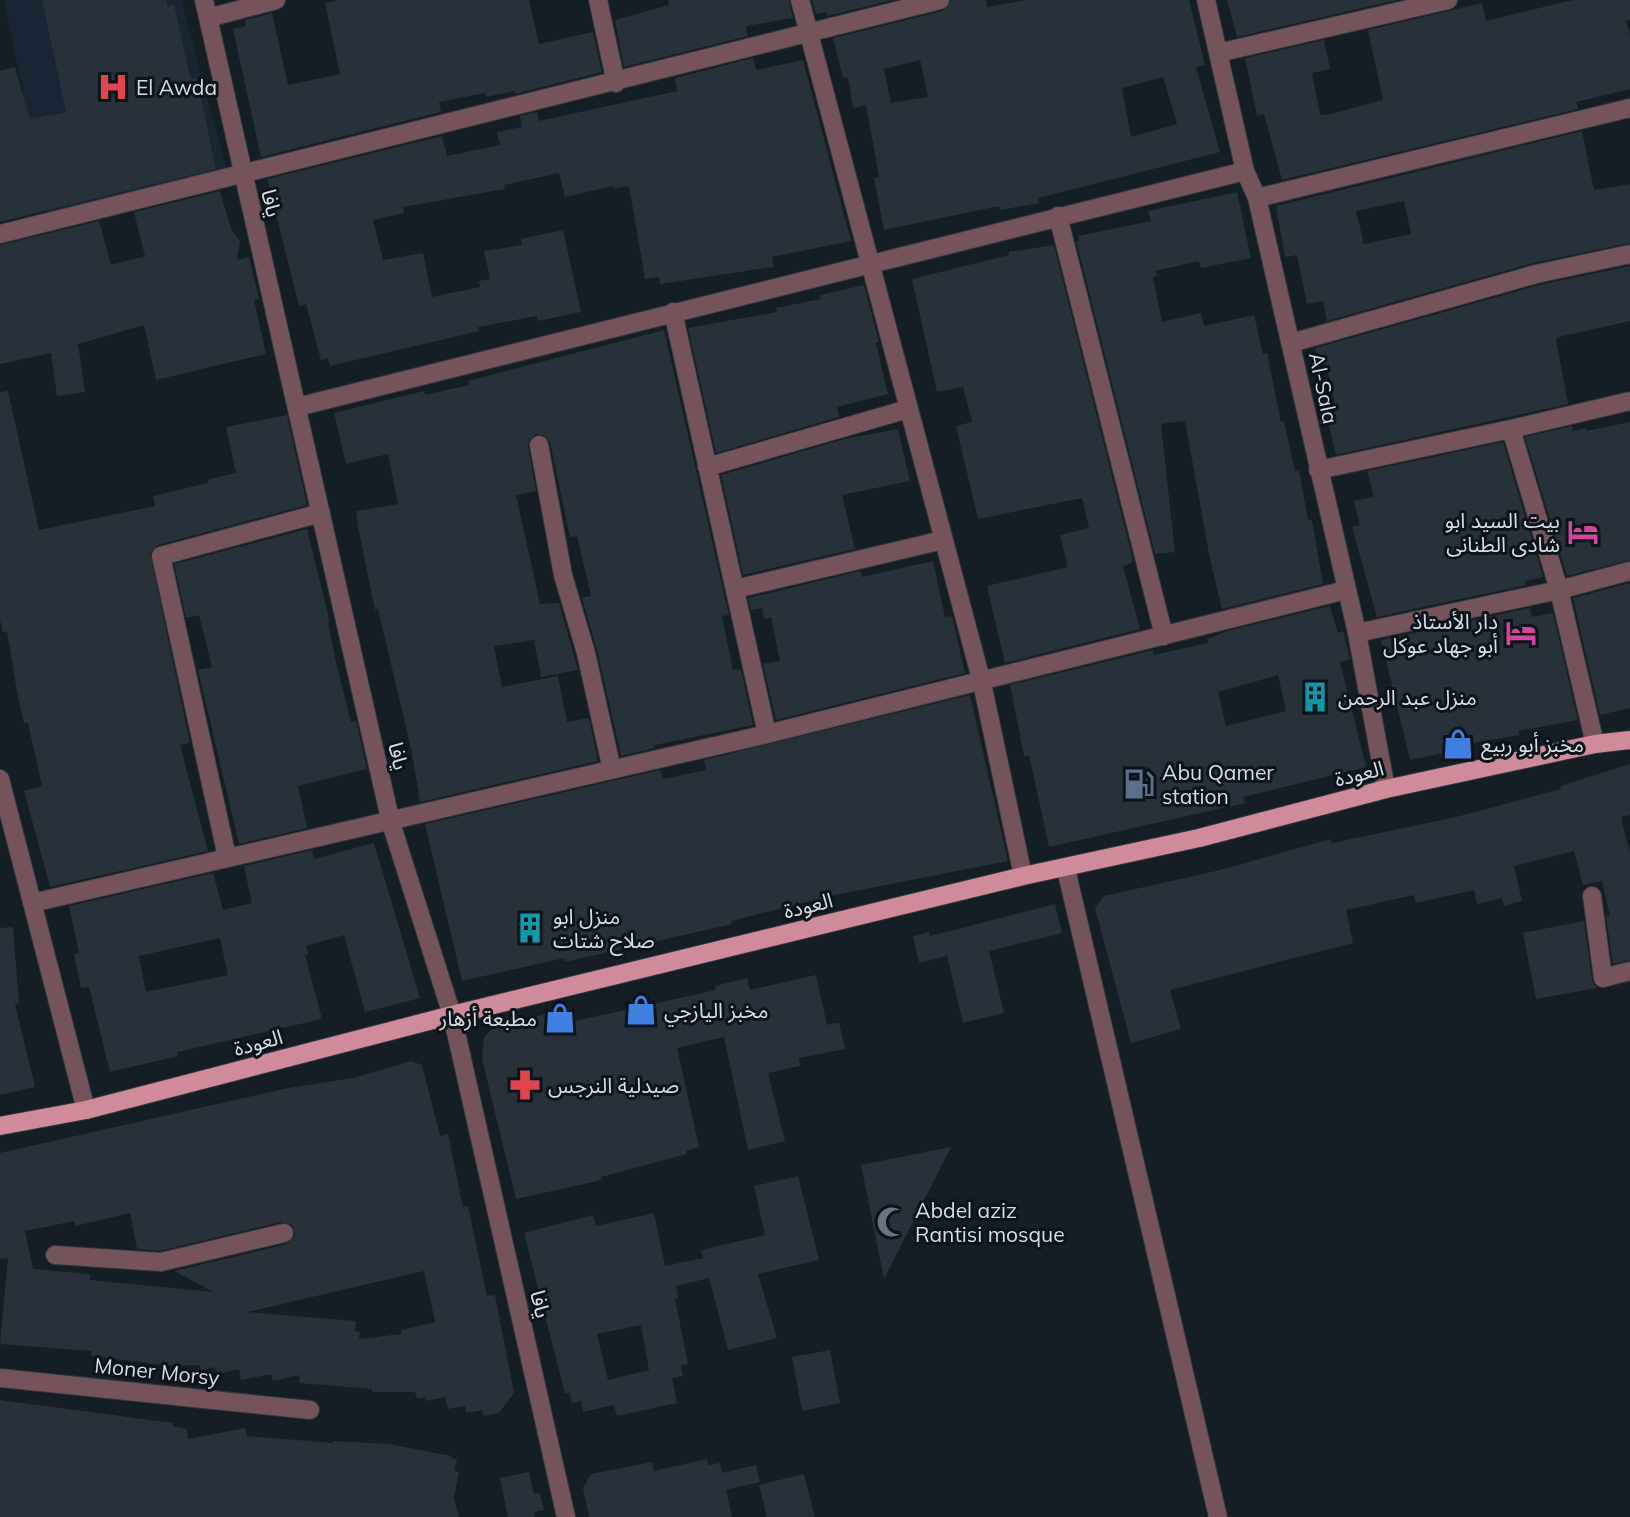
<svg xmlns="http://www.w3.org/2000/svg" width="1630" height="1517" viewBox="0 0 1630 1517" font-family="Mulish,'Noto Sans Arabic',sans-serif">
  <style>
    .built { fill: #192532 }
    .building { fill: #283139; fill-rule: evenodd }
    .lines { fill: none; stroke-linecap: round; stroke-linejoin: round }
    .minor-casing { stroke: #30383f; stroke-width: 20 }
    .major-casing { stroke: #30383f; stroke-width: 20 }
    .minor { stroke: #74535a; stroke-width: 18 }
    .major { stroke: #cf8b9a; stroke-width: 18 }
    .labels { text-anchor: middle; dominant-baseline: central; stroke-width: 6; stroke-linejoin: round; paint-order: stroke }
    .poi-label { font-size: 21px; fill: #d7dce2; stroke: #0c141b; text-anchor: start }
    .street-label { font-size: 21px; fill: #d7dce2; stroke: #0c141b }
  </style>
  <rect width="100%" height="100%" fill="#151d25"/>
  <!-- built -->
  <path class="built" d="M4 0H181L228 174 48 213Z"/>
  <!-- building -->
  <path class="building" d="M42 0H166L168 7 174 5 191 80 197 78 216 169 0 222V71L15 67 30 119 66 112Z
    M338 0H529L539 44 593 32 602 72 515 94V91L486 97 485 93 439 102 441 112 261 157 233 29 246 26 245 20 272 13 288 85 340 74 325 3Z
    M668 0H789L793 18 746 26 748 36 624 67 615 20 669 5Z
    M812 0H893L827 16 826 12 816 14Z
    M951 0H986L987 7 1026 0H1189L1205 65 1196 67 1220 152 1038 198 1039 203 1000 210 999 206 884 230 874 178 879 177 866 105 853 108 848 77 843 78 833 38 943 11ZM920 60 928 97 891 103 884 69ZM1163 77 1177 124 1131 137 1122 88Z
    M1227 0H1397L1237 37Z
    M1573 0H1630V20H1626L1630 37V89L1576 102 1578 109 1282 180 1264 114 1257 116 1245 58 1324 40 1330 69 1312 73 1320 114 1326 115 1383 100 1368 30 1482 3 1486 21Z
    M753 58 756 70 803 60 851 241 772 257 773 267 660 284 659 277 645 279 629 186 613 189V186L565 197 559 173 504 185 505 189 403 207 404 213 373 220 383 260 423 253 432 297 480 287 479 281 490 279 484 251 522 245 521 239 563 230 581 312 538 321 537 316 478 327 479 331 330 366 328 358 321 360 306 304 299 306 267 179 442 136 447 156 500 145 497 132 522 127 520 116 537 112 539 121 677 91 675 78Z
    M1582 131 1594 190 1630 184V243L1533 263 1327 321 1323 301 1307 304 1297 255 1285 257 1276 206ZM1404 201 1411 234 1364 244 1356 211Z
    M220 191 231 229 240 241 237 260 249 257 259 299 254 300 266 354 156 380 144 325 78 344 85 392 57 396 51 353 0 364V245L99 221 111 265 145 256 134 212Z
    M1237 192 1251 258 1201 268 1199 261 1155 271 1157 276 1153 277 1162 322 1201 313 1204 326 1254 315 1263 354 1267 353 1281 422 1284 421 1295 471 1299 470 1308 520H1312L1323 584 1222 609 1210 559 1185 421 1161 424 1175 552 1155 554 1076 241H1079L1078 236 1151 221 1148 211Z
    M1054 245 1132 556V563L1123 566 1140 629 1005 663 987 586 1068 567 1060 535 1089 528 1082 498 978 519 956 426 972 422 963 387 937 392 912 279 1009 255V252Z
    M1630 266V321L1558 337 1556 340 1568 404 1336 455 1324 406 1335 404 1326 364 1319 366 1315 348 1539 285Z
    M864 285 879 342 876 343 888 394 837 407 839 417 716 453 688 328 777 312 776 308 821 299 820 295Z
    M664 330 729 615 722 616 733 670 741 669 753 725 655 745V748L621 756 597 650 582 598 591 596 577 536 570 537 550 442 543 435 536 434 529 441 528 446 536 491 516 495 540 604 559 603 578 670 541 677 534 640 494 646 502 687 558 676 567 722 589 718 598 761 420 802 412 753 378 609 375 610 358 527 356 511 398 504 388 454 346 464 334 413 424 391 425 395 469 385 468 381Z
    M8 391 39 530 155 506 153 496 208 483 207 480 236 473 226 427 287 415 307 505 158 545 150 553 190 743 180 745 208 851 50 887 24 791 42 786 28 723H24L18 697 7 631 3 632 0 620V392Z
    M1630 422V560L1567 576 1525 437 1572 426 1573 431 1586 428V431Z
    M898 429 910 481 842 495 855 549 743 575 721 475 844 439Z
    M1503 442 1543 577 1525 581 1526 585 1377 617 1352 527 1360 525 1354 501 1374 497 1367 471Z
    M307 529 330 622 328 623 336 662 351 722 356 721 367 769 298 786 307 828 239 844 198 670 212 667 199 615 186 618 174 564Z
    M933 561 945 617 952 616 965 673 776 720 763 664 780 661 771 617 764 619 762 608 751 610 748 598 860 571 862 577Z
    M1630 583V708L1600 715 1573 598Z
    M1330 606 1338 633 1343 631 1350 659 1340 662 1366 767 1243 797 1245 803 1049 847 1029 755 1024 756 1010 685 1153 650 1154 655 1208 643 1207 639 1227 631ZM1278 675 1286 711 1226 726 1218 692Z
    M1530 608 1532 617 1553 613 1578 720 1518 731 1519 735 1463 745 1464 749 1410 760 1381 640Z
    M970 695 1008 861 840 894 731 921 732 924 565 962 564 958 462 981 425 824 660 770 663 779 706 770 704 760Z
    M1630 764V814L1621 817 1630 855V960L1613 964 1606 916H1610L1602 881 1583 885 1574 851 1514 866 1522 901 1504 906 1502 898 1477 904 1474 890 1416 903 1414 895 1346 910 1353 943 1170 990 1181 1029 1131 1043 1095 908 1104 896 1216 871 1331 839 1332 843 1456 817 1561 789 1560 786Z
    M374 843 420 998 365 1012 344 935 306 946 308 954 305 955 322 1019 177 1052 178 1056 110 1072 89 987 81 988 74 954 79 953 69 906 213 873 223 910 252 903 244 866 312 850 314 859ZM220 938 228 975 146 992 139 956Z
    M1055 904 1062 933 989 951 1004 1013 963 1023 947 956 919 963 913 936 929 932 930 936Z
    M1584 921 1592 980 1597 988 1536 999 1523 933Z
    M13 927 19 1003 15 1004 35 1087 0 1095V928Z
    M816 975 827 1025 839 1022 845 1049 799 1058 800 1066 768 1073 785 1141 748 1150 724 1037 677 1048 699 1147 686 1151 687 1154 601 1177 602 1180 516 1199 482 1059 484 1037 492 1029 545 1014 548 1027 716 990 715 986 747 978 750 990Z
    M411 1061 422 1065 440 1136 448 1134 463 1207 468 1206 487 1296 495 1295 514 1393 499 1413 484 1416 482 1410 466 1413 465 1406 448 1409 445 1397 426 1401 425 1397 417 1399 415 1392H372V1389L299 1383 300 1375 273 1381 271 1374 241 1380 239 1369 217 1374 215 1367 201 1370 199 1365 173 1366 91 1356 92 1351 0 1344 8 1258 0 1259V1153L288 1088 353 1078ZM130 1213 137 1249 160 1251 281 1222 292 1225 295 1236 287 1244 174 1271 214 1292 90 1280V1274L33 1269 25 1231 74 1221 75 1226ZM424 1271 435 1322 401 1330 402 1334 359 1339 360 1332 355 1331 356 1321 247 1312Z
    M951 1147 884 1279 861 1165Z
    M798 1176 819 1260 758 1274 777 1338 728 1350 709 1278 676 1286 678 1298 675 1299 688 1364 681 1365 683 1376 672 1378 677 1403 617 1416 614 1405 583 1412 581 1401 572 1403 569 1393 565 1394 524 1233 593 1215 596 1226 654 1213 665 1266 703 1258 701 1250 765 1235 754 1186ZM641 1325 649 1370 608 1380 597 1334Z
    M830 1350 840 1403 802 1411 792 1357Z
    M0 1400 173 1423V1426L187 1429 188 1439 245 1428 247 1436 333 1443V1441L389 1444 451 1456V1458L457 1459 454 1471 459 1472 454 1498 459 1517H0Z
    M707 1459 708 1465 720 1463 722 1473 756 1465 760 1482 726 1490 732 1517H589L583 1488 591 1474 652 1462 654 1471Z
    M529 1472 534 1494 540 1493 544 1510 534 1512 535 1517H508L500 1478Z
    M804 1474 815 1517H767L759 1485Z"/>
  <g class="lines">
    <!-- minor casing -->
    <g class="minor-casing">
      <path id="minor" d="M204 0 391 823 452 1015 566 1517
        M598 0 616 83
        M800 0 982 683 1023 876
        M1206 0 1245 171 1257 198 1357 633 1386 789
        M208 18 276 0
        M1218 53 1448 0
        M1257 198 1630 108
        M1058 216 1164 636
        M0 234 940 0
        M673 312 767 734
        M1291 343 1536 274 1630 254
        M297 407 1245 171
        M1511 429 1559 590 1595 744
        M539 445 563 575 586 653 612 770
        M707 467 908 409
        M1318 470 1511 429 1630 401
        M735 589 943 540
        M1357 633 1559 590 1630 571
        M0 779 86 1110
        M227 857 161 556 321 513
        M1066 869 1218 1517
        M1592 896 1603 978 1630 971
        M32 903 767 734 1346 590
        M55 1255 161 1262 284 1233
        M0 1378 310 1410"/>
    </g>
    <!-- major casing -->
    <g class="major-casing">
      <path id="major" d="M0 1126 86 1110 452 1015 1023 876 1199 838 1386 789 1595 744 1630 740"/>
    </g>
    <!-- minor -->
    <use href="#minor" class="minor"/>
    <!-- major -->
    <use href="#major" class="major"/>
  </g>
  <!-- icons -->
  <defs>
    <g id="hospital-bare" transform="scale(2.415)"><path d="M-5-5h3v3.5h4V-5h3V5h-3V1.5h-4V5h-3Z" fill="#e0444e" stroke="#0c141b" stroke-width="2.5" paint-order="stroke"/></g>
    <g id="hotel-bare" transform="scale(2.415)"><path d="M-6-4.5h1.5V1H6V5H4.5V3h-9V5H-6ZM-4 0a1.8 1.8 0 1 1 3.6 0ZM.5 0V-2.5h3Q6-2.5 6 0Z" fill="#d1479c" stroke="#0c141b" stroke-width="2.5" paint-order="stroke"/></g>
    <g id="building-bare" transform="scale(2.415)"><path d="M-4-6H4V6H1V3H-1V6H-4ZM-2.5-4.3h1.7v1.8h-1.7ZM.8-4.3h1.7v1.8H.8ZM-2.5-1h1.7V.8h-1.7ZM.8-1h1.7V.8H.8Z" fill="#0f9aa8" stroke="#0c141b" stroke-width="2.5" paint-order="stroke"/></g>
    <g id="shop-bare" transform="scale(2.415)"><path d="M-5-2.5h2.3a2.7 3.5 0 0 1 5.4 0H5L5.5 6h-11ZM-1.5-2.5h3a1.5 2.3 0 0 0-3 0Z" fill="#3f7fe0" stroke="#0c141b" stroke-width="2.5" paint-order="stroke"/></g>
    <g id="fuel-bare" transform="scale(2.415)"><path d="M-5.5-6h7V0h2V4h1.3V-2.5L3-4.5l.8-.8L6-3V5H2.5V1h-1V6h-7ZM-4.2-4.7v3.2H.2V-4.7Z" fill="#5c6f8a" stroke="#0c141b" stroke-width="2.5" paint-order="stroke"/></g>
    <g id="pharmacy-bare" transform="scale(2.415)"><path d="M-2-6h4v4h4v4h-4v4h-4v-4h-4v-4h4Z" fill="#e0444e" stroke="#0c141b" stroke-width="2.5" paint-order="stroke"/></g>
    <g id="mosque-bare" transform="scale(2.415)"><path d="M3.5-4.9A6 6 0 1 0 3.5 4.9A5 5 0 1 1 3.5-4.9Z" fill="#6b7280" stroke="#0c141b" stroke-width="2.5" paint-order="stroke"/></g>
  </defs>
  <g fill-rule="evenodd">
    <use href="#hospital-bare" x="113" y="87"/>
    <use href="#hotel-bare" x="1583" y="532"/>
    <use href="#hotel-bare" x="1521" y="633"/>
    <use href="#building-bare" x="1315" y="697"/>
    <use href="#shop-bare" x="1458" y="744"/>
    <use href="#fuel-bare" x="1139" y="784"/>
    <use href="#building-bare" x="530" y="928"/>
    <use href="#shop-bare" x="641" y="1010"/>
    <use href="#shop-bare" x="560" y="1018"/>
    <use href="#pharmacy-bare" x="525" y="1085"/>
    <use href="#mosque-bare" x="892" y="1222"/>
  </g>
  <g class="labels">
    <!-- poi labels -->
    <g class="poi-label">
      <text x="136" y="87">El Awda</text>
      <text x="1560" y="520" text-anchor="end">بيت السيد ابو<tspan x="1560" dy="24">شادى الطنانى</tspan></text>
      <text x="1498" y="621" text-anchor="end">دار الأستاذ<tspan x="1498" dy="24">أبو جهاد عوكل</tspan></text>
      <text x="1338" y="697">منزل عبد الرحمن</text>
      <text x="1481" y="744">مخبز أبو ربيع</text>
      <text x="1162" y="772">Abu Qamer<tspan x="1162" dy="24">station</tspan></text>
      <text x="553" y="916">منزل ابو<tspan x="553" dy="24">صلاح شتات</tspan></text>
      <text x="664" y="1010">مخبز اليازجي</text>
      <text x="537" y="1018" text-anchor="end">مطبعة أزهار</text>
      <text x="548" y="1085">صيدلية النرجس</text>
      <text x="915" y="1210">Abdel aziz<tspan x="915" dy="24">Rantisi mosque</tspan></text>
    </g>
    <!-- street labels -->
    <g class="street-label">
      <text transform="translate(272 203) rotate(77)">يافا</text>
      <text transform="translate(1324 388) rotate(78)">Al-Sala</text>
      <text transform="translate(399 756) rotate(77)">يافا</text>
      <text transform="translate(1359 773) rotate(-14)">العودة</text>
      <text transform="translate(808 905) rotate(-14)">العودة</text>
      <text transform="translate(258 1042) rotate(-15)">العودة</text>
      <text transform="translate(541 1304) rotate(77)">يافا</text>
      <text transform="translate(157 1371) rotate(6)">Moner Morsy</text>
    </g>
  </g>
</svg>
